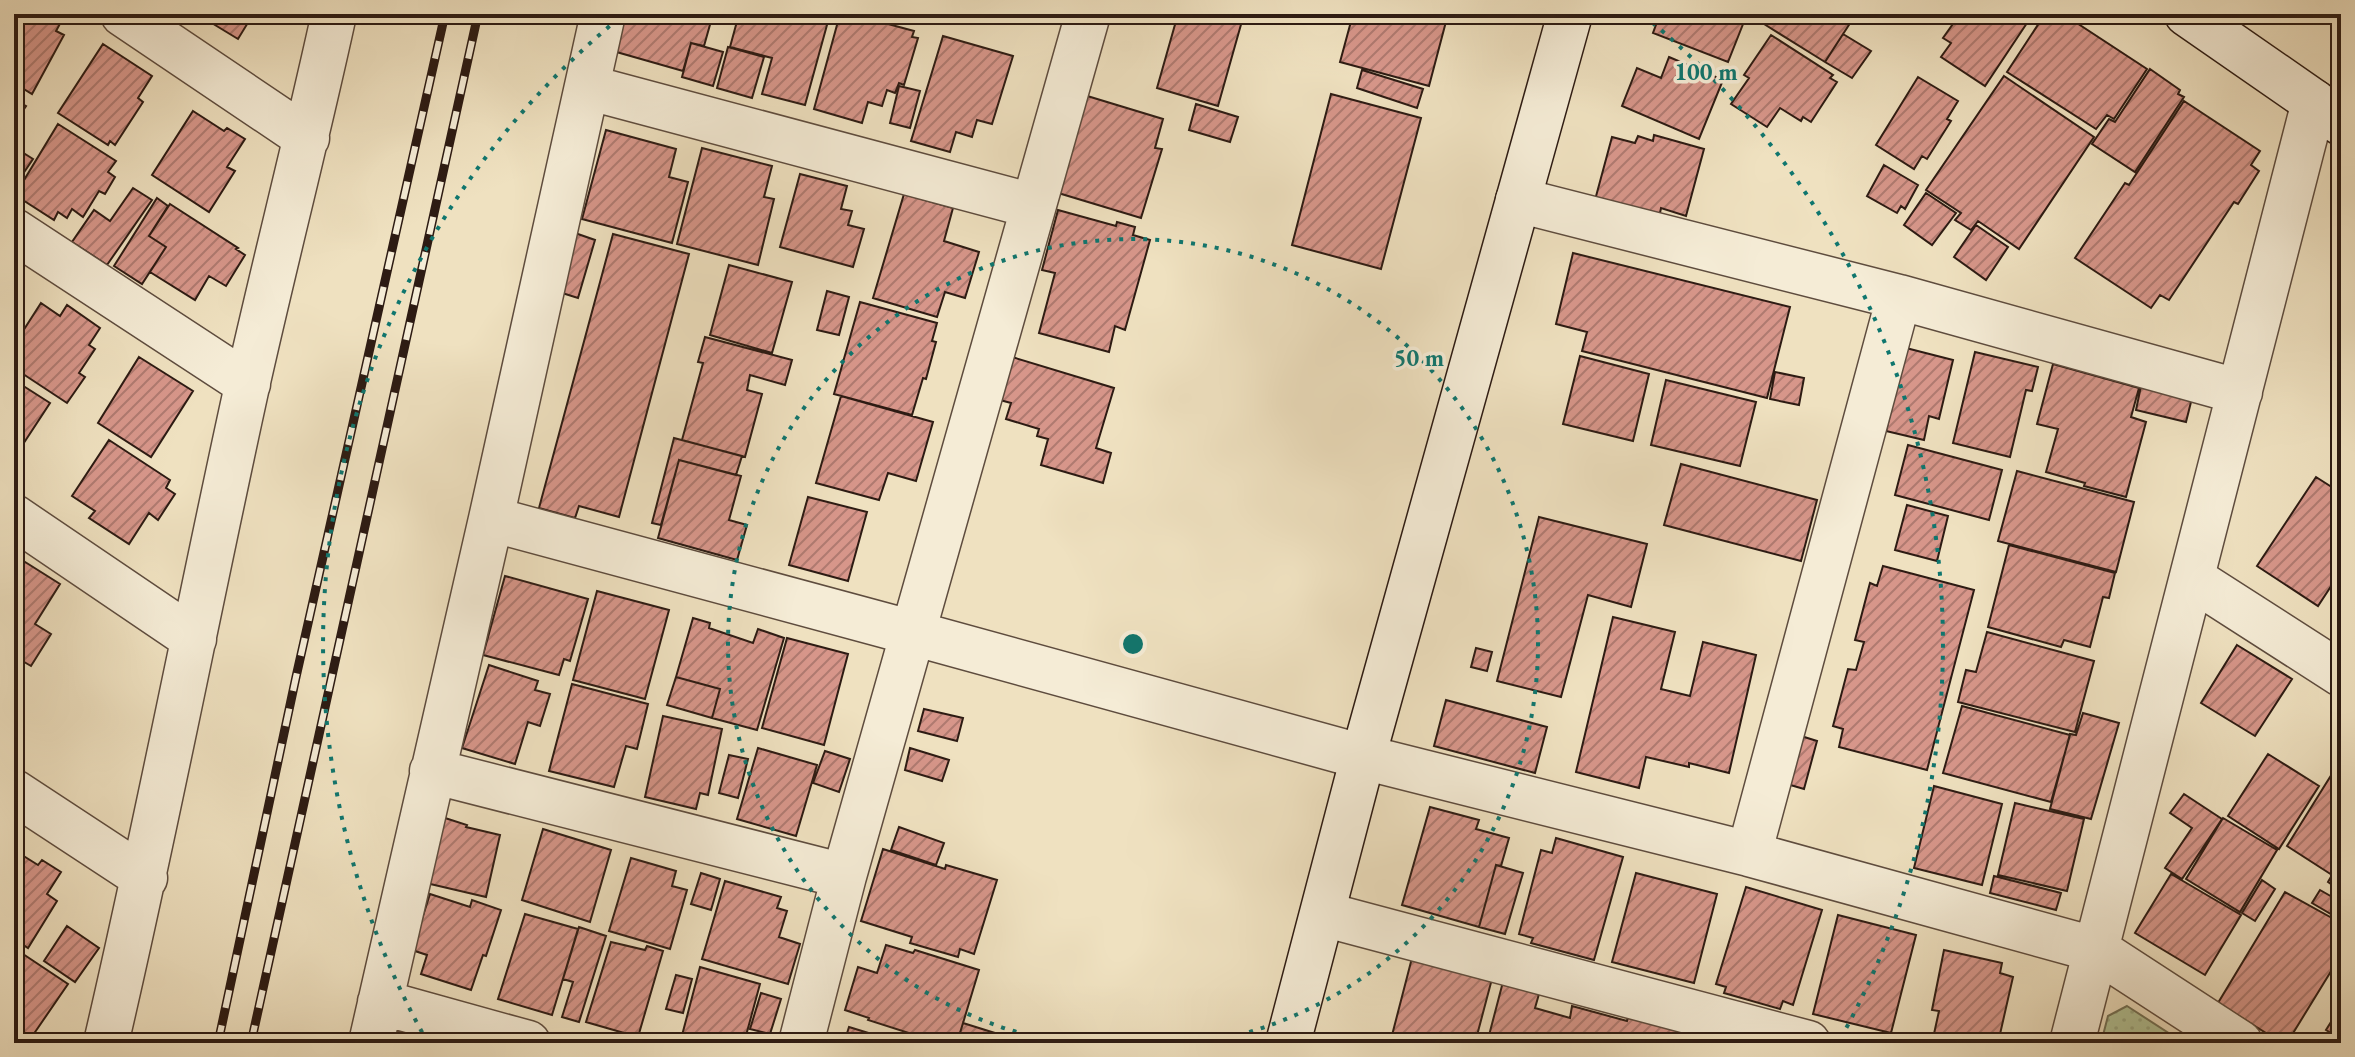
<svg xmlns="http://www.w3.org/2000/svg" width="2355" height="1057" viewBox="0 0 2355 1057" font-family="'EB Garamond',serif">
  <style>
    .green { fill: url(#green-dots); stroke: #707055; stroke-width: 2 }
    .building { fill: url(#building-hatch); stroke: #2d1b13; stroke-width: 2 }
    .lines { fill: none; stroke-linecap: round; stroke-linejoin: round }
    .street-casing { stroke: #5e4c3e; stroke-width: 47 }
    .secondary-casing { stroke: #2d1b13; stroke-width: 47 }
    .street { stroke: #f5ecd6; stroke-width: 44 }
    .secondary { stroke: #f5ecd6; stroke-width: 44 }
    .rail-casing { stroke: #2d1b13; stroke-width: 9 }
    .rail { stroke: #f5ecd6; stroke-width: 6; stroke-dasharray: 18; stroke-linecap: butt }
    .ring { fill: none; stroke: #0f766e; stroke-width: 4; stroke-dasharray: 4 8 }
    .centre { fill: #0f766e; stroke: #f5ecd6; stroke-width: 4 }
    .ring-label { font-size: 24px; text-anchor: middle; font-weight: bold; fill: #0f766e; stroke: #f5ecd6; stroke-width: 7; stroke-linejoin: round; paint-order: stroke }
  </style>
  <defs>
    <pattern id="green-dots" width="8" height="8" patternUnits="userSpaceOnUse" patternTransform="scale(2)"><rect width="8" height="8" fill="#b2c497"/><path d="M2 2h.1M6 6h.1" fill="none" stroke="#99a881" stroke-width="1.8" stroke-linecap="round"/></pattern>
    <pattern id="building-hatch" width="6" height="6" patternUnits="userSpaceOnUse" patternTransform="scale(2)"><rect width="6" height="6" fill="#d7968a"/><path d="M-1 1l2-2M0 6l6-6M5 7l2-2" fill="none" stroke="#af7a70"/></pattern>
  </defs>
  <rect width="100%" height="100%" fill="#efe1c0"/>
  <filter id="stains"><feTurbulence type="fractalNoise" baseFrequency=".0025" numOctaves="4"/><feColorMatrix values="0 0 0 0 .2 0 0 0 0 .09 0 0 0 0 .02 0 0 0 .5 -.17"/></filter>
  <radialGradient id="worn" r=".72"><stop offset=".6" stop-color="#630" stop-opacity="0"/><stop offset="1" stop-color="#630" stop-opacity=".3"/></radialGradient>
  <!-- green -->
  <path class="green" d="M2127 1006 2184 1043H2101L2108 1016Z"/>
  <!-- building -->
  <path class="building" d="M14 14H47L61 22 56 31 64 35 32 94 14 83Z
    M197 14H274L272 18 266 15 262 22 252 16 238 39Z
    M624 14H705L704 20 711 21 704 46 691 43 683 71 613 51Z
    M739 14H830L805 105 762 94 772 58 730 47Z
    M840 14H851L914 31 912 37 918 38 904 85 899 83 895 93 887 90 882 106 868 102 862 123 814 109Z
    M1178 14H1217L1242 21 1218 106 1157 88Z
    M1353 14H1448L1429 86 1340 62Z
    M1660 14H1747L1728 62 1653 33Z
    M1770 14H1856L1825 62 1764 24Z
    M1960 14H2033L1985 86 1941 57 1951 43 1943 38Z
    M2045 14H2063L2147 69 2114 119 2107 115 2096 129 2007 72Z
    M1843 34 1871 51 1852 78 1825 62Z
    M1771 35 1833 75 1830 78 1837 82 1811 122 1803 117 1801 121 1780 108 1767 127 1731 104 1749 78 1744 75Z
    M943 36 1013 56 992 124 977 120 972 137 956 132 950 152 911 141Z
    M691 43 723 52 713 86 682 77Z
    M103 44 152 76 138 98 143 102 115 145 110 141 108 145 58 113Z
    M728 47 764 57 752 98 717 88Z
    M1669 57 1723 80 1699 139 1622 106 1637 68 1661 78Z
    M2150 69 2180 90 2178 94 2184 97 2135 172 2092 144 2109 119 2115 122Z
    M1362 70 1423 89 1417 108 1357 88Z
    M2004 76 2094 137 2019 249 1978 221 1971 230 1955 220 1961 213 1926 190Z
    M1918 77 1958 101 1947 119 1951 121 1927 159 1922 156 1914 169 1876 145Z
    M899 86 920 91 910 128 890 123Z
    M14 94 17 96 15 100 26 106 14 124Z
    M1331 94 1421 118 1381 269 1292 245Z
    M1084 95 1163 119 1155 148 1162 149 1141 218 1055 192Z
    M2184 101 2260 151 2251 165 2259 171 2238 204 2234 202 2169 300 2160 295 2151 308 2075 258 2125 183 2129 185Z
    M1196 104 1238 117 1230 142 1189 130Z
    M193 111 224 131 227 128 245 139 227 167 235 171 209 212 152 175Z
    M58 124 116 161 108 172 115 177 105 194 99 191 83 217 72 209 67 218 58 212 54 220 15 195Z
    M606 130 676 149 669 177 688 182 672 243 582 219Z
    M1654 135 1704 149 1686 216 1661 208 1659 218 1595 200 1612 137 1635 143 1638 136 1653 141Z
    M14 147 33 159 14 187Z
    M702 148 772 166 764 197 774 199 758 265 677 244Z
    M1884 165 1918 185 1905 209 1901 206 1897 213 1867 196Z
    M800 174 847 186 841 209 852 211 848 225 864 229 853 267 780 247Z
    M133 188 152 200 107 265 72 242 94 210 110 221Z
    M1926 193 1956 213 1932 245 1904 225Z
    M904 194 953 208 944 241 979 252 965 298 945 292 937 317 873 298Z
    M157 198 168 206 149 236 166 247 142 284 114 266Z
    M170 204 238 248 236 249 245 255 226 286 209 276 195 300 150 272 166 247 149 236Z
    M1058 210 1116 226 1117 222 1135 227 1133 235 1150 240 1125 330 1115 326 1109 352 1039 333 1055 273 1042 270Z
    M1976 225 2008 247 1986 280 1954 257Z
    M575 233 595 240 578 298 559 292Z
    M613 234 689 254 619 517 579 506 575 518 539 508Z
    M1573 253 1790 307 1767 398 1582 351 1587 332 1556 324Z
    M729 265 792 282 772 353 710 335Z
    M827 291 849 297 839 335 817 330Z
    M860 302 937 323 932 341 936 342 926 379 923 378 912 415 834 394Z
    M41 303 60 316 67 305 100 328 89 345 95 349 79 373 85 377 67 403 14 368V345Z
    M705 337 792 360 785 385 750 375 747 390 762 394 745 457 682 440 703 363 698 362Z
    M1906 348 1953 360 1939 419 1929 416 1924 440 1886 431Z
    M1975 352 2038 367 2032 391 2026 390 2010 457 1953 443Z
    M1580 356 1649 374 1633 441 1563 424Z
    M139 357 193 391 151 457 98 423Z
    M1012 357 1114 388 1096 448 1111 453 1103 483 1041 465 1048 439 1037 436 1039 429 1006 419 1011 403 1000 400Z
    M2053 364 2139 388 2131 417 2146 422 2126 497 2084 486 2085 483 2046 472 2058 429 2037 424Z
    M1775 372 1804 378 1799 405 1770 399Z
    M14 380 50 403 14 458Z
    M1666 380 1756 402 1740 466 1651 445Z
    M2141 386 2192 398 2186 422 2136 410Z
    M841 396 933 422 916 481 888 473 879 500 816 483Z
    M674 438 742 456 736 475 679 460 661 525 652 523Z
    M109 440 170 480 166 488 175 494 158 520 149 513 129 544 89 518 95 511 72 496Z
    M1908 445 2002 470 1989 520 1895 495Z
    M679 460 741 476 729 520 747 525 737 560 658 538Z
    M1681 464 1817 500 1801 561 1664 525Z
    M2017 471 2134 502 2116 572 1998 541Z
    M2316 477 2341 493V571L2318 606 2257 566Z
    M808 497 867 512 848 581 789 565Z
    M1907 505 1948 516 1937 561 1895 550Z
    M1539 517 1647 544 1631 607 1588 595 1561 697 1497 681Z
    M2009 545 2115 573 2109 598 2103 597 2090 647 2064 640 2061 647 1988 627Z
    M14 555 60 584 35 624 51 634 31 666 14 656Z
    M1883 566 1974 590 1927 770 1839 747 1843 729 1833 726 1848 669 1856 670 1864 642 1855 640 1870 583 1877 586Z
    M505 576 588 599 570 661 564 659 559 675 483 655Z
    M597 591 669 610 645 699 573 680Z
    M1613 617 1675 632 1661 689 1690 696 1703 642 1756 655 1729 773 1689 763V767L1646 757 1639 788 1576 772Z
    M693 618 710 623 709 628 753 643 758 629 784 638 757 730 712 718 720 689 676 677Z
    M1987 632 2094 661 2075 732 1958 702 1966 670 1976 672Z
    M787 638 848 654 824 745 762 728Z
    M2237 645 2292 679 2255 736 2201 703Z
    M1476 648 1492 652 1487 671 1471 667Z
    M489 665 538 681 535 690 550 694 540 726 528 722 515 764 462 748Z
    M676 677 720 689 712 718 667 705Z
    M572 684 648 704 637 749 626 746 614 787 549 771Z
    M1446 700 1547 727 1535 773 1434 746Z
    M1962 706 2070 735 2051 802 1943 773Z
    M924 709 963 718 957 741 918 731Z
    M2083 713 2119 723 2091 819 2050 809 2070 734 2076 735Z
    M663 716 722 729 708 795 700 793 696 809 645 797Z
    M1801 736 1817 741 1804 789 1787 784Z
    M758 748 817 765 796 836 737 819Z
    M910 748 949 760 942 781 905 770Z
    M825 751 850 759 839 792 813 783Z
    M2268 754 2319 786 2279 849 2228 816Z
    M729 755 748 759 738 798 719 793Z
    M2340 761H2341V891L2328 882 2332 875 2287 846Z
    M1934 786 2002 804 1982 885 1914 868Z
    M2184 794 2222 819 2182 879 2165 868 2192 828 2170 813Z
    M2015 803 2084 819 2067 891 1998 875Z
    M1430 807 1479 820 1476 829 1509 838 1501 866 1496 865 1479 927 1402 905Z
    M445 818 467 825 466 827 500 835 486 897 426 883Z
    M2223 818 2277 850 2240 912 2186 879Z
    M899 827 944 843 936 865 891 850Z
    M543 829 611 850 590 922 522 900Z
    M1556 838 1623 857 1594 960 1531 943 1533 938 1519 934 1541 850 1552 853Z
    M883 849 945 869 946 865 997 880 974 954 960 949 958 957 910 943 912 937 861 921Z
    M14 850 38 865 42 860 61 872 47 894 57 901 28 948 14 939Z
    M631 858 676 871 672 886 687 890 670 949 609 931Z
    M1496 865 1523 873 1505 934 1479 927Z
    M701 873 720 879 711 910 691 904Z
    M1636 873 1717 894 1694 983 1612 962Z
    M2171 874 2241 915 2205 975 2135 933Z
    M1994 876 2061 893 2056 910 1990 893Z
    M2262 880 2275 889 2255 921 2242 913Z
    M725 881 781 897 777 908 787 911 779 937 800 944 788 984 702 959Z
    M1746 887 1822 910 1793 1005 1783 1001 1780 1009 1724 993 1726 987 1716 984Z
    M2320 890 2341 902V920L2312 903Z
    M2285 892 2341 923V955L2287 1043H2282L2218 1003Z
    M430 894 470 907 472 900 501 910 486 956 483 955 471 990 421 974 427 955 412 950Z
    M525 914 578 929 552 1015 498 999Z
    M1838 915 1916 935 1891 1033 1813 1014Z
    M67 926 99 948 75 982 44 961Z
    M579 927 606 936 579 1022 562 1017 573 982 563 979Z
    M611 942 645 950 647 946 663 951 638 1037 586 1022Z
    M886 945 913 953 915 950 979 970 957 1043H940L868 1020 869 1018 845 1010 858 967 877 973Z
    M14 948 68 984 31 1038 14 1027Z
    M1944 950 2002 963 2000 973 2013 977 1998 1043H1932L1939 1011 1932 1010Z
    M1413 954 1493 975 1475 1043H1390Z
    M700 967 760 984 744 1043H680Z
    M676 975 692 979 683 1013 666 1009Z
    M1504 978 1541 987 1535 1008 1570 1018 1572 1006 1627 1021 1630 1011 1697 1029 1693 1043H1487Z
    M761 993 781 999 770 1034 750 1029Z
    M2341 1006V1039L2326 1030Z
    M963 1023 998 1034 995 1043H957Z
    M849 1027 901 1043H844Z
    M395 1037 418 1043H393Z"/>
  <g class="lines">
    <!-- street casing -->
    <g class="street-casing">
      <path id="street" d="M123 14 307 138
        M587 87 1033 206
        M1518 200 1899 297 2240 392
        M14 231 248 384
        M14 517 194 639
        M491 519 913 633 1363 757 1749 854 2097 950 2240 1043
        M2193 579 2341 674
        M432 771 844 876
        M14 792 145 878
        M1749 854 1899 297
        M1323 914 1808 1043
        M380 1002 528 1043
        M106 1043C157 825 199 604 247 386 275 261 307 138 334 14
        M371 1043 491 519 603 14
        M801 1043 844 876 1088 14
        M2072 1043 2314 102"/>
    </g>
    <!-- secondary casing -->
    <g class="secondary-casing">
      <path id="secondary" d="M2187 14 2314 102 2341 123
        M1288 1043 1363 757 1570 14"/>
    </g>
    <!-- street -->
    <use href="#street" class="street"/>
    <!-- secondary -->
    <use href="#secondary" class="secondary"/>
    <!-- rail casing -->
    <g class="rail-casing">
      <path id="rail" d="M218 1043 296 677 445 14
        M251 1043 478 14"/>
    </g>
    <!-- rail -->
    <use href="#rail" class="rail"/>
  </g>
  <!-- distance rings -->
  <g class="ring">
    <path d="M1063 1043A405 405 0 1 1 1203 1043"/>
    <path d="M428 1043A810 810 0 0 1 623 15M1643 15A810 810 0 0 1 1838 1043"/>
  </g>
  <circle cx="1133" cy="644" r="12" class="centre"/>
  <g class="ring-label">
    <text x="1706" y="80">100 m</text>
    <text x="1419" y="366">50 m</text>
  </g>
  <!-- margin -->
  <rect width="2355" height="1057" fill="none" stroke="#efe1c0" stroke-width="48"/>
  <rect x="16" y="16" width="2323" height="1025" fill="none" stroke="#2d1b13" stroke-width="4"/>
  <rect x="24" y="24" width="2307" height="1009" fill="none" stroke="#2d1b13" stroke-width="2"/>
  <rect width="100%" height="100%" filter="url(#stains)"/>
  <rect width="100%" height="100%" fill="url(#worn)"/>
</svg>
